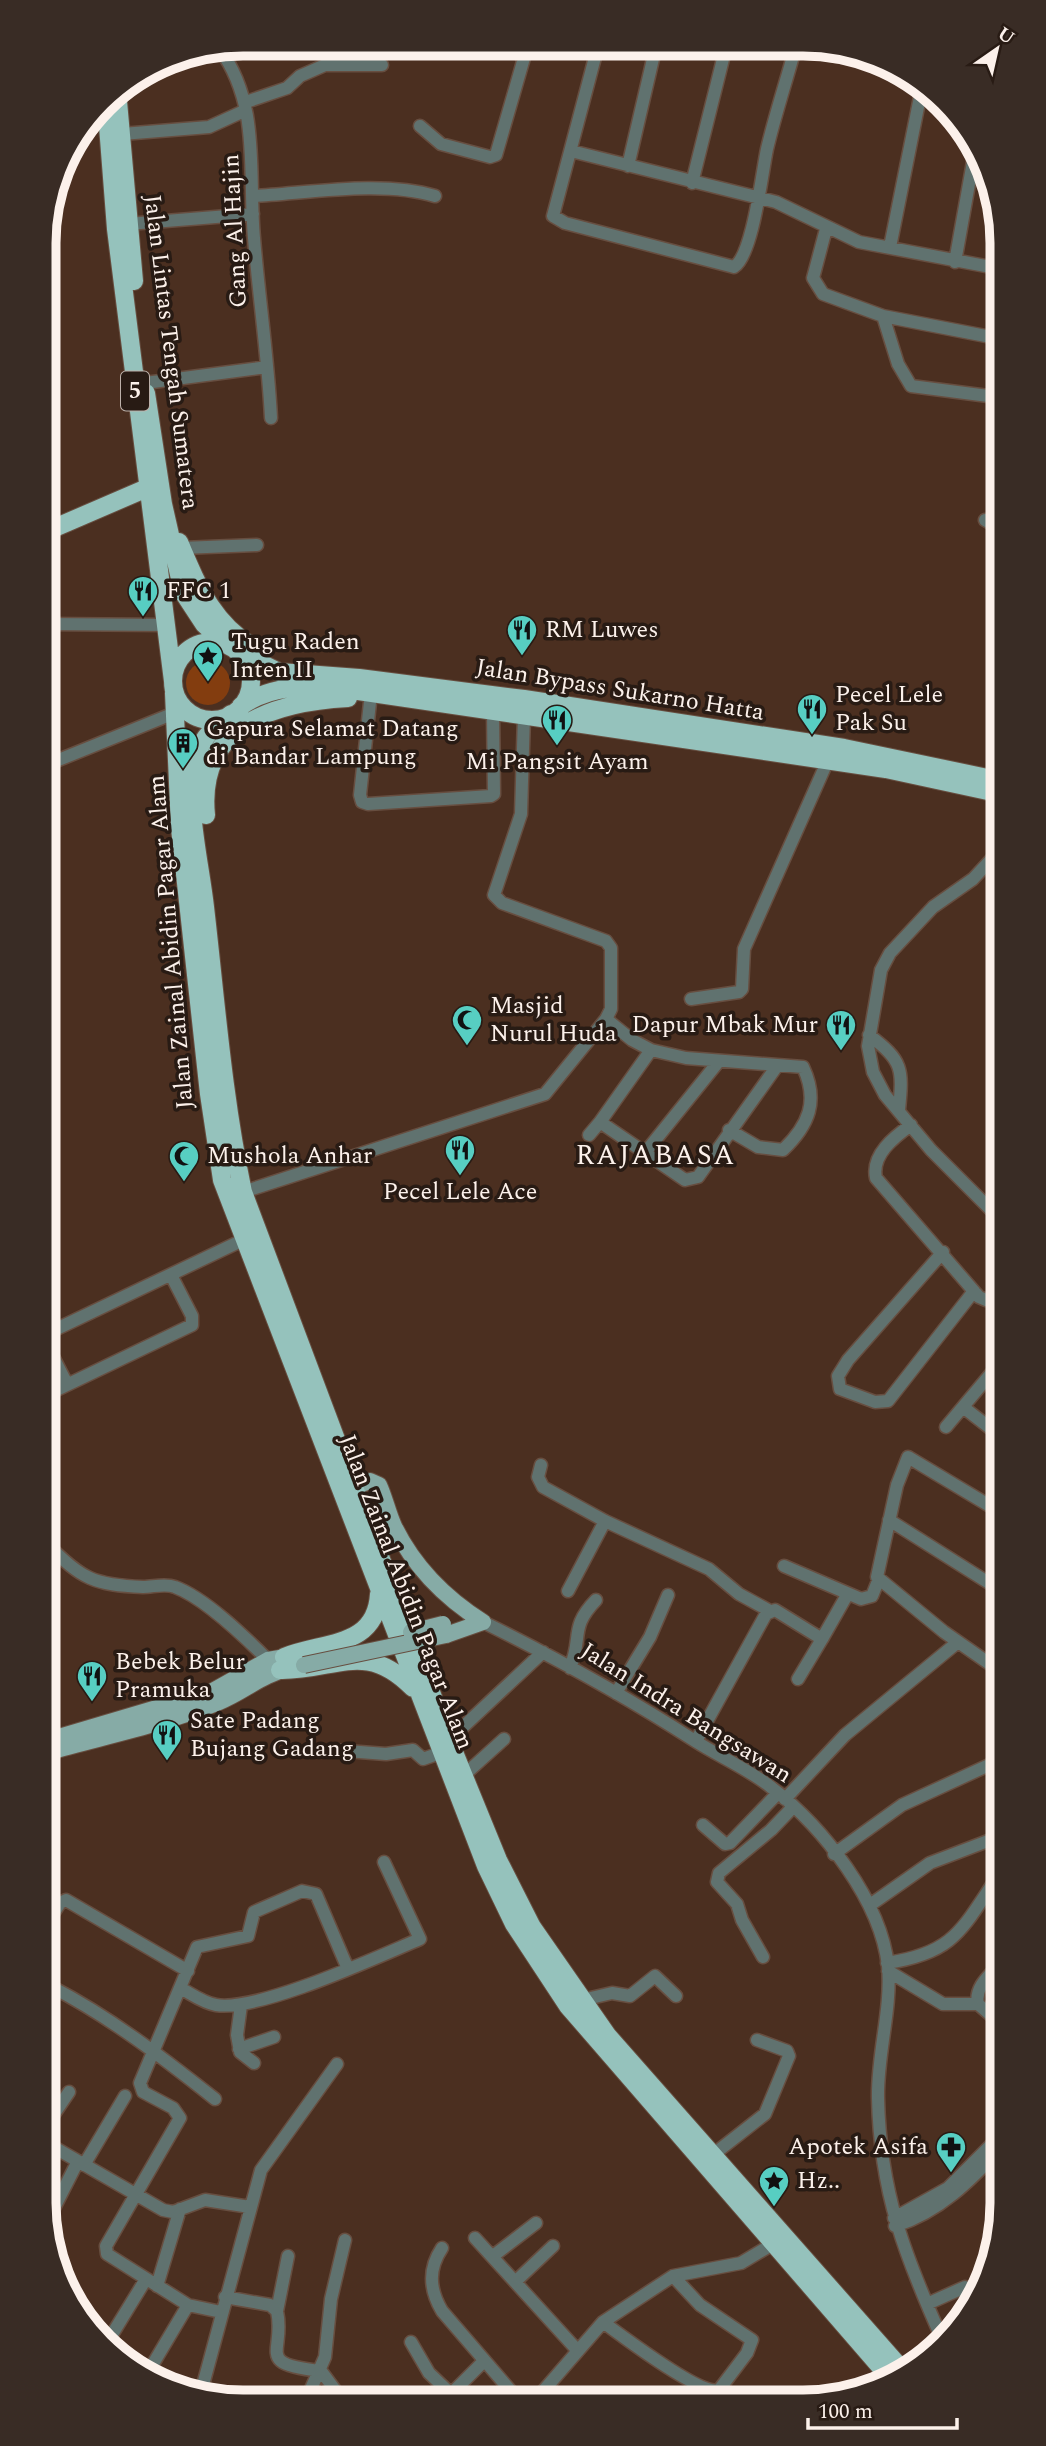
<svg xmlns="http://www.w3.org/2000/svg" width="1046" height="2446" viewBox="0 0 1046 2446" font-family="Spectral,serif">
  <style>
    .green { fill: #833d0f }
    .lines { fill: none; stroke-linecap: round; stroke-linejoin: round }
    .minor-casing { stroke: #674e40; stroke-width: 15 }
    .major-casing { stroke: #674e40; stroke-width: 18 }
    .highway-casing { stroke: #674e40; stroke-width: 20 }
    .minor { stroke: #60726f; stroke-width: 12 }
    .major { stroke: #86aba6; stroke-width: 16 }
    .highway { stroke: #95c2bc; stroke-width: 18 }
    .major-bridge-casing { stroke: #674e40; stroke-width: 18; stroke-linecap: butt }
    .major-bridge { stroke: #86aba6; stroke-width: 16 }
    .labels { text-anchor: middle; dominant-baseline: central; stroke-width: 7; stroke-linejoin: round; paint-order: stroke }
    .shield { fill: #281b14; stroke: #bcb1aa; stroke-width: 2 }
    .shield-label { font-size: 23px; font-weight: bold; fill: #fcf1eb }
    .street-label { font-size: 24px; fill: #fcf1eb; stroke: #281b14 }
    .poi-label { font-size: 24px; fill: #fcf1eb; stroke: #281b14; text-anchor: start }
    .quarter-label { font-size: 28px; letter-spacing: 2px; fill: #fcf1eb; stroke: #281b14 }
    .rim { fill: none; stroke: #fcf1eb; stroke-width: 9 }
  </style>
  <rect width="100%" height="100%" fill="#4b2f20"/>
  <!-- green -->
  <path class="green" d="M186 683a22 22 0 1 1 44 0a22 22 0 1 1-44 0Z"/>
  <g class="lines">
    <!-- minor casing -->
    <g class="minor-casing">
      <path id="minor" d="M598 46 553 216 565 223 734 267C753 255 762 172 767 149 775 115 786 82 795 49
        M787 47 860 60 883 68
        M219 48C261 105 248 172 254 238 259 298 268 358 271 418
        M246 102 287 88 300 76 325 65H382
        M420 126 441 144 490 157 496 155 524 58 515 51 478 45
        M122 134 209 127 244 111
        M571 151 776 202 859 242 996 268
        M628 166 656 46
        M692 183 726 47
        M254 196C309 193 383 180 435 196
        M128 224 253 214
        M826 229 813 278 823 294 883 316 996 338
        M890 247 922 87
        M955 262 974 156
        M883 316 898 364 911 386 996 397
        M145 383 267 367
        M985 520 997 527
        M182 548 257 545
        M45 624 166 625
        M371 693 360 795 362 802 368 804 491 796 494 794 493 711
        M46 765 177 712
        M998 852 973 879 933 907 890 953 881 970 868 1046 873 1072 885 1095 931 1150 999 1218
        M691 999 739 992 742 989 744 949 828 760
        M606 1019 632 1040 651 1050 686 1058 803 1067C819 1101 809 1125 783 1150L758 1147 729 1130
        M869 1035C903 1061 903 1068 899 1110
        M651 1050 600 1122 685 1180 698 1177 777 1066
        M911 1125C894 1137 871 1155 876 1178L979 1297 986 1300 999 1295
        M589 1135 600 1122
        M644 1154 719 1061
        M243 1192 545 1094 606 1019 611 1009V948L606 941 502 903 494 895 521 814 524 716
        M943 1252 848 1360 838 1376 840 1389 875 1402 888 1401 974 1291
        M48 1333 243 1240
        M48 1347 67 1384
        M48 1394 192 1325V1316L171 1275
        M963 1407 999 1435
        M946 1427 999 1364
        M541 1465 538 1477 543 1487 605 1521 709 1569 739 1594 770 1611
        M889 1520 1000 1590
        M48 1545C82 1579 94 1585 143 1587 153 1587 165 1583 175 1587 205 1598 245 1637 268 1660
        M784 1566 861 1599 872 1596 878 1581
        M568 1591 605 1521
        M483 1622C556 1658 627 1697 695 1741 720 1757 749 1769 772 1788 823 1827 881 1901 888 1966 892 2009 877 2054 878 2098 880 2193 905 2256 943 2341
        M570 1668C583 1637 569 1628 596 1600
        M997 1669 944 1632 877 1577 897 1485 908 1457 1000 1512
        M798 1679 822 1639
        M616 1693 650 1637 668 1595
        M449 1740 543 1652
        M696 1741 766 1614 775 1610 822 1639 847 1595
        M333 1750 386 1754 413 1750 423 1759 440 1753
        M463 1776 504 1739
        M785 1799 845 1735 958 1642
        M703 1825 725 1844 730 1843 778 1793
        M834 1854 902 1805 1000 1760
        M870 1905 930 1863 1001 1836
        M49 1920 60 1903 66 1900 188 1971
        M763 1957 742 1920 737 1904 717 1882 719 1873 771 1830 793 1807
        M887 1963C953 1953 961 1931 996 1879
        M888 1971 943 2004H978L1001 2024
        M50 1986C110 2017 162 2057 215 2099
        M182 1989C193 1995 204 2003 216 2005 258 2012 377 1957 420 1939L384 1862
        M578 2001 612 1993 630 1996 655 1976 676 1996
        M978 2004C974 1987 990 1975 1001 1963
        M241 2005 237 2035 240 2052 254 2063
        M239 2049 274 2037
        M50 2120 69 2092
        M50 2145 163 2210 173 2212 205 2200 250 2207
        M714 2154 765 2114 789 2056 787 2051 757 2040
        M84 2165 125 2096
        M50 2216 78 2161
        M894 2218 948 2188 1002 2134
        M895 2226C940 2212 971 2180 1002 2147
        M475 2238 578 2351
        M442 2248C428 2269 429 2289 442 2311L516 2397
        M493 2256 536 2223
        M515 2282 553 2246
        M157 2286 180 2209
        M225 2297 270 2305 277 2311C286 2352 253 2364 321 2371L341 2398
        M927 2304 965 2287
        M277 2311 288 2256
        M221 2312 188 2305 107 2254 106 2246 180 2118 173 2108 143 2092 140 2083 197 1947 248 1936 254 1912 302 1891 316 1894 348 1969
        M603 2322C622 2336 700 2395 719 2390L747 2353 752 2340 700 2305 673 2276
        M411 2342 429 2373 451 2394
        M105 2346 146 2279
        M150 2369 188 2305
        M200 2396 261 2170 337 2064
        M448 2397 484 2361
        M538 2397 603 2322 673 2276 741 2263 773 2244
        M307 2398 325 2357 331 2299 345 2240"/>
    </g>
    <!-- major casing -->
    <g class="major-casing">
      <path id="major" d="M356 1486 370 1481 379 1485C385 1498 388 1513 394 1526 414 1567 445 1598 483 1622
        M446 1635 483 1622
        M49 1740 211 1692 268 1660 297 1655
        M49 1752C106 1736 165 1724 219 1702 246 1691 261 1674 292 1668"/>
    </g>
    <!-- highway casing -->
    <g class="highway-casing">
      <path id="highway" d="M117 90 134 281
        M106 100 116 229 173 681
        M146 393 163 504 183 592 204 624 227 645
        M45 532 147 488
        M179 542C198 587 215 629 261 651
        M173 681a39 39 0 1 1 78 0a39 39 0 1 1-78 0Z
        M238 652 279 672 359 678 524 699 844 748 997 780
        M174 693 180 828 209 1094 222 1180 486 1866 514 1924 568 2006 891 2379
        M241 706C272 685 302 686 338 688L886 769 997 793
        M231 714C211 728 197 743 193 769 187 813 200 863 205 907 216 1002 223 1098 243 1192L449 1740 498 1860 532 1927 607 2035 905 2373
        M206 815C197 725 274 702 348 698
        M284 1657C324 1641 376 1648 379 1594
        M280 1670C336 1671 365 1639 413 1688"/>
    </g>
    <!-- minor -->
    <use href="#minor" class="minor"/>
    <!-- major -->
    <use href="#major" class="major"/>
    <!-- highway -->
    <use href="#highway" class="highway"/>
    <!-- major-bridge casing -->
    <g class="major-bridge-casing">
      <path id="major-bridge" d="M411 1632 443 1624
        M304 1665 446 1635"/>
    </g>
    <!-- major-bridge -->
    <use href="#major-bridge" class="major-bridge"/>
  </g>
  <!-- icons -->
  <defs>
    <g id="restaurant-pin" transform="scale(1.575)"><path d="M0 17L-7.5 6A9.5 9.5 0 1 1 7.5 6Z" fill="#57cec2" stroke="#281b14"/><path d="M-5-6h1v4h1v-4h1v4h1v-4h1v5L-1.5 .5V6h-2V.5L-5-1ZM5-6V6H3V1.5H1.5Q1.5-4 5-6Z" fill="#111"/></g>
    <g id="sight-pin" transform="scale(1.575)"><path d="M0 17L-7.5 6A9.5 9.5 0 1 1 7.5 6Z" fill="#57cec2" stroke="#281b14"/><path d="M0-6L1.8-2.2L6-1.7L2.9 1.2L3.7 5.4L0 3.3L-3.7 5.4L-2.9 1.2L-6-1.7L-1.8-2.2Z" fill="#111"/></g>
    <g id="building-pin" transform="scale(1.575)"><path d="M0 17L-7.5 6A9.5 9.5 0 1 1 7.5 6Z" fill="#57cec2" stroke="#281b14"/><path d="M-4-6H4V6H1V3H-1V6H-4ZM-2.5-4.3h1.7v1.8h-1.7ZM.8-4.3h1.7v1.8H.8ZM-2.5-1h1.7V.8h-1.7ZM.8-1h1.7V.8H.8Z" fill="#111"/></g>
    <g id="mosque-pin" transform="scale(1.575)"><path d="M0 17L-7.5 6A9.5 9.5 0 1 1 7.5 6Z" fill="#57cec2" stroke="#281b14"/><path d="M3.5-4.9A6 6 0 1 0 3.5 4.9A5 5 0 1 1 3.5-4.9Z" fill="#111"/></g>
    <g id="pharmacy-pin" transform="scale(1.575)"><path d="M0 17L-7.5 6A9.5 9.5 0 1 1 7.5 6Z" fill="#57cec2" stroke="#281b14"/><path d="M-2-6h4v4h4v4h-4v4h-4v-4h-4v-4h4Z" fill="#111"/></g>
  </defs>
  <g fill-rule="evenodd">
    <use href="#restaurant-pin" x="143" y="591"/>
    <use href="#restaurant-pin" x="522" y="630"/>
    <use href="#sight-pin" x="208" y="656"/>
    <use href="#restaurant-pin" x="812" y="709"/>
    <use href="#restaurant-pin" x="557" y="720"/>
    <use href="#building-pin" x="183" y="743"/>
    <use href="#mosque-pin" x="467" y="1020"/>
    <use href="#restaurant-pin" x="841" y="1025"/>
    <use href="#restaurant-pin" x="460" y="1150"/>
    <use href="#mosque-pin" x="184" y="1156"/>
    <use href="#restaurant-pin" x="92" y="1676"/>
    <use href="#restaurant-pin" x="167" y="1735"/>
    <use href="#pharmacy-pin" x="951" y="2147"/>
    <use href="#sight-pin" x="774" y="2181"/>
  </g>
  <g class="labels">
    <!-- shield labels -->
    <rect class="shield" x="121" y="371.5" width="28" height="39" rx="5"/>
    <g class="shield-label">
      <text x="135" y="391">5</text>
    </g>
    <!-- street labels -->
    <g class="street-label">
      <text transform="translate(235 231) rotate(-93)">Gang Al Hajin</text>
      <text transform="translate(171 352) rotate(83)">Jalan Lintas Tengah Sumatera</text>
      <text transform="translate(620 690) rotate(9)">Jalan Bypass Sukarno Hatta</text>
      <text transform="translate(171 942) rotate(-95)">Jalan Zainal Abidin Pagar Alam</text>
      <text transform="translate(406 1592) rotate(69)">Jalan Zainal Abidin Pagar Alam</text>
      <text transform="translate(686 1713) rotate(32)">Jalan Indra Bangsawan</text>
    </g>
    <!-- poi labels -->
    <g class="poi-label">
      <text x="166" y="591">FFC 1</text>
      <text x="545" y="630">RM Luwes</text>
      <text x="231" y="642">Tugu Raden<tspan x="231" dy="28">Inten II</tspan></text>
      <text x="835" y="695">Pecel Lele<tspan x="835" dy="28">Pak Su</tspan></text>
      <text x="206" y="729">Gapura Selamat Datang<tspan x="206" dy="28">di Bandar Lampung</tspan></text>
      <text x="557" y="762" text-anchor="middle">Mi Pangsit Ayam</text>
      <text x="490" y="1006">Masjid<tspan x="490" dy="28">Nurul Huda</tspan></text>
      <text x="818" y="1025" text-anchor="end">Dapur Mbak Mur</text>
      <text x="207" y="1156">Mushola Anhar</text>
      <text x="460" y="1192" text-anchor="middle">Pecel Lele Ace</text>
      <text x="115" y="1662">Bebek Belur<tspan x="115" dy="28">Pramuka</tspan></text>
      <text x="190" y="1721">Sate Padang<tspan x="190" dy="28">Bujang Gadang</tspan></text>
      <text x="928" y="2147" text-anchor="end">Apotek Asifa</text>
      <text x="797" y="2181">Hz..</text>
    </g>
    <!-- quarter labels -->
    <g class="quarter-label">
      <text x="656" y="1155">RAJABASA</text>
    </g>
  </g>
  <!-- crop -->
  <path d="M0 0H1046V2446H0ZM243 56H803A187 187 0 0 1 990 243V2203A187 187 0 0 1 803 2390H243A187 187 0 0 1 56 2203V243A187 187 0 0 1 243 56Z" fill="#392c25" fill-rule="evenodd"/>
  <path class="rim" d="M243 56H803A187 187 0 0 1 990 243V2203A187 187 0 0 1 803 2390H243A187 187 0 0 1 56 2203V243A187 187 0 0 1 243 56Z"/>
  <!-- north arrow -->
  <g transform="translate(997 49) rotate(34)" stroke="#281b14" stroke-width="5" paint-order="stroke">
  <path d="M0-5L12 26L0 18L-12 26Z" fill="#fcf1eb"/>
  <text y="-10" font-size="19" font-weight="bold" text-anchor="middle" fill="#fcf1eb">U</text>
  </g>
  <!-- scale -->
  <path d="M808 2418v10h149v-10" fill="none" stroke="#fcf1eb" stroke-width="3.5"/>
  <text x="818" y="2418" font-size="21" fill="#fcf1eb" stroke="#281b14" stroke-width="5" paint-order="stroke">100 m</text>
</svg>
